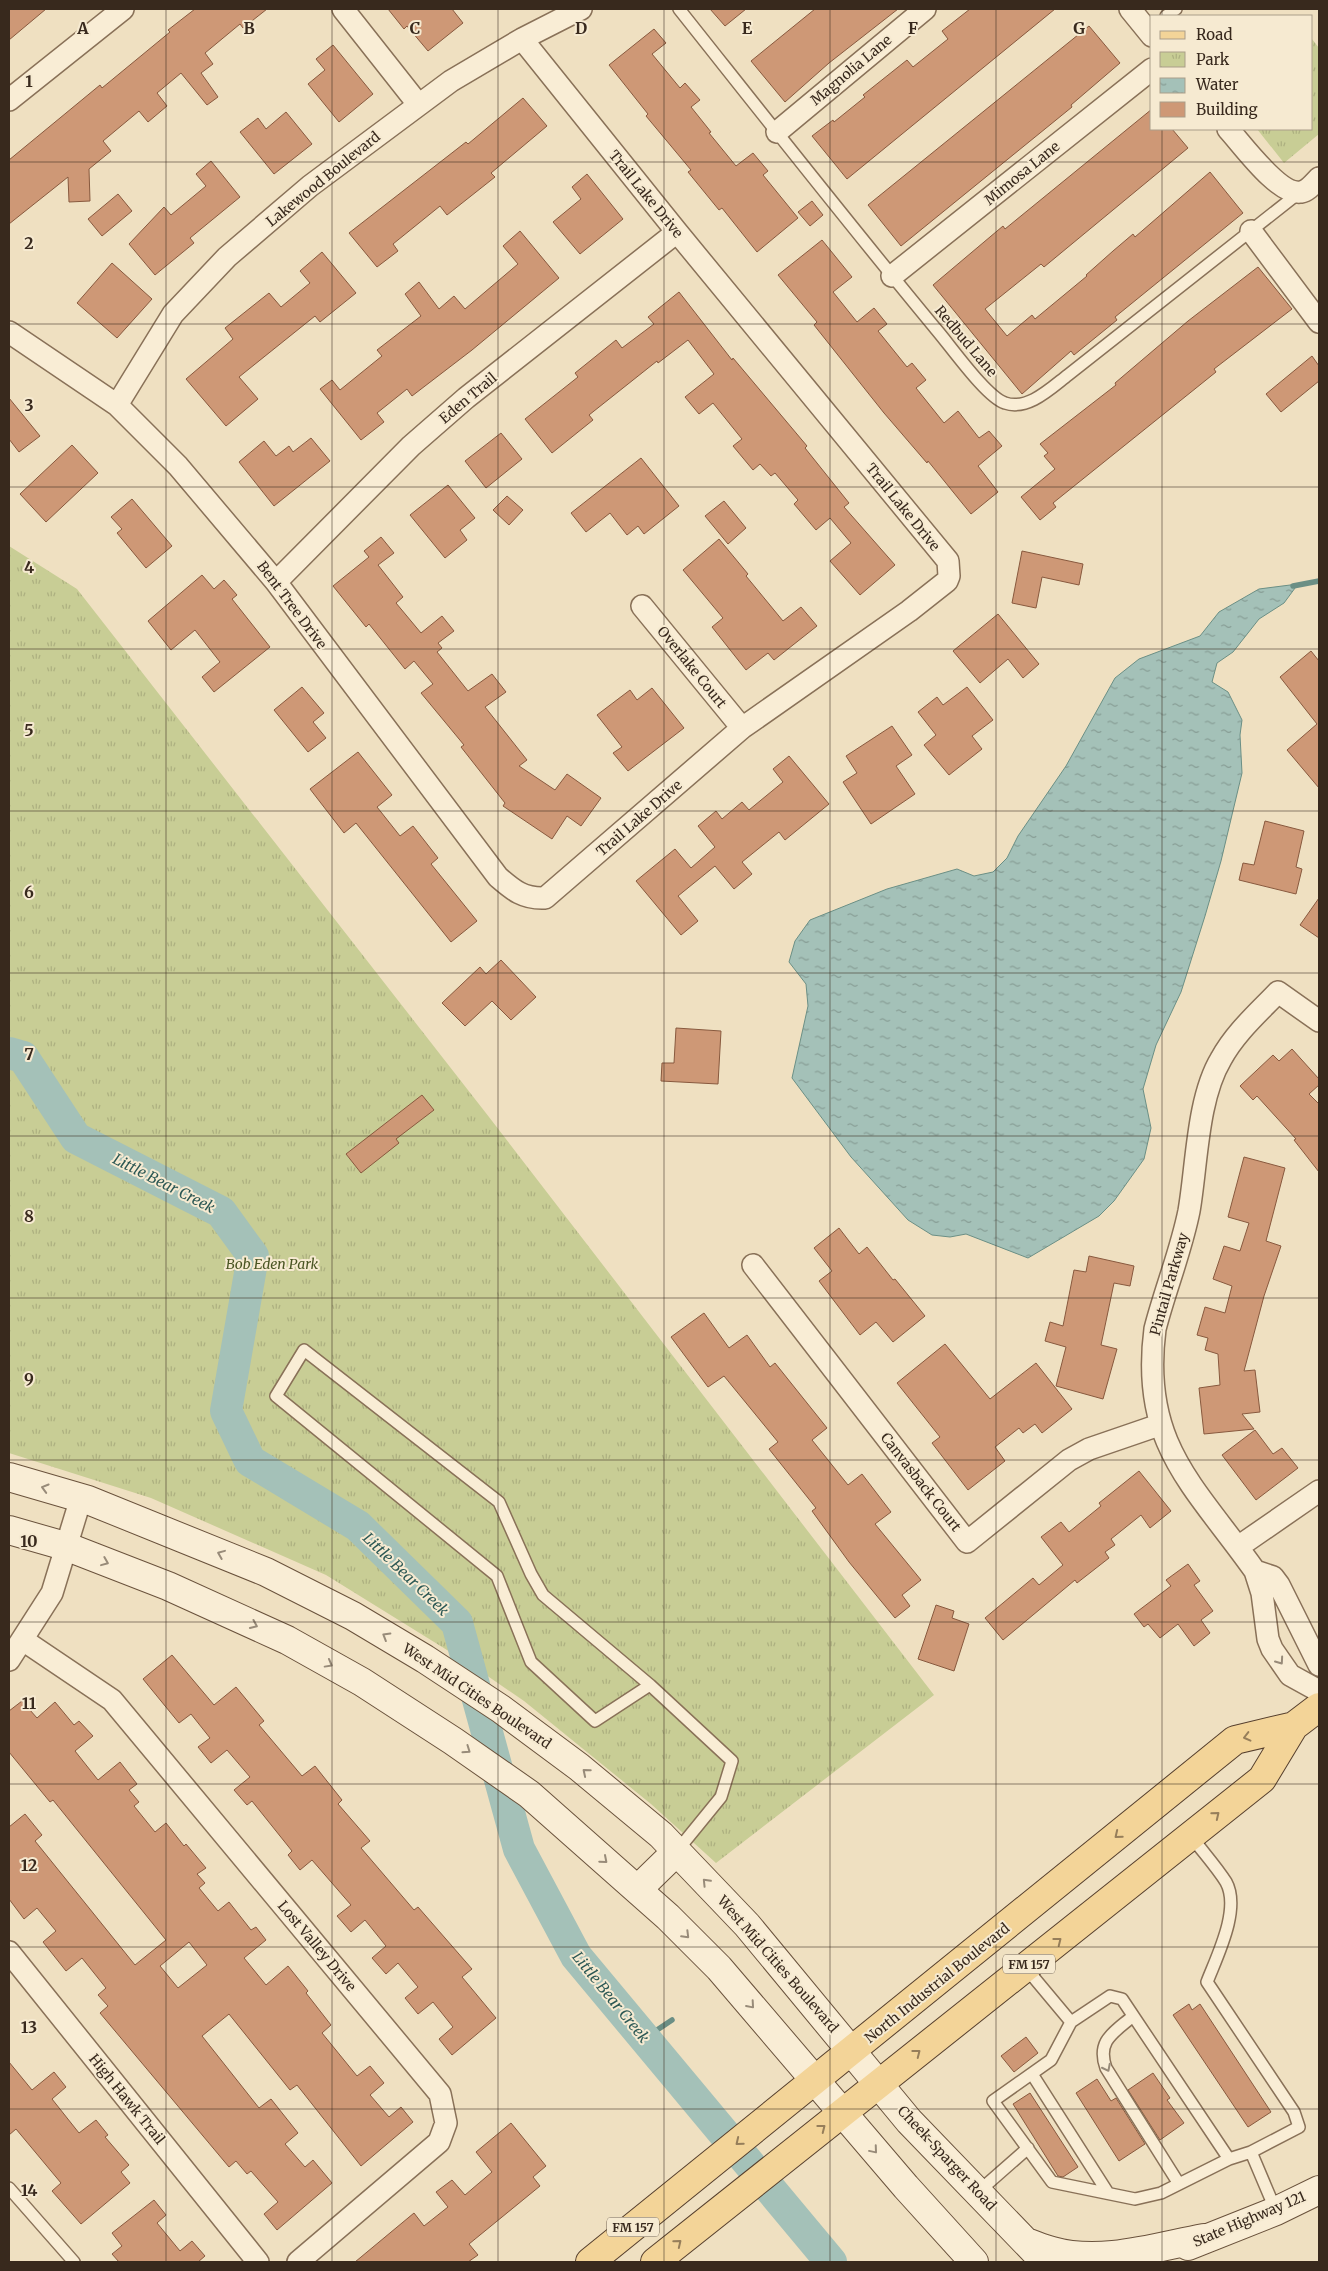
<svg xmlns="http://www.w3.org/2000/svg" width="1328" height="2271" viewBox="0 0 1328 2271" font-family="Merriweather,serif">
  <style>
    .park { fill: url(#park-tufts) }
    .water { fill: url(#water-ripples); stroke: #6b8f85 }
    .lines { fill: none; stroke-linecap: round; stroke-linejoin: round }
    .stream { stroke: #6b8f85; stroke-width: 5.5 }
    .river { stroke: #a4c1b8; stroke-width: 32 }
    .building { fill: #ce9876; stroke: #88593e; fill-rule: evenodd }
    .lane-casing { stroke: #897158; stroke-width: 14 }
    .street-casing { stroke: #897158; stroke-width: 24 }
    .secondary-casing { stroke: #6a523c; stroke-width: 30 }
    .primary-casing { stroke: #563f2d; stroke-width: 30 }
    .lane { stroke: #f9edd5; stroke-width: 11 }
    .street { stroke: #f9edd5; stroke-width: 21 }
    .secondary { stroke: #f9edd5; stroke-width: 28 }
    .primary { stroke: #f3d498; stroke-width: 28 }
    .oneway { stroke: #988b79 }
    .oneway2 { stroke: #967e5a }
    .grid { fill: none; stroke: #38291d; stroke-width: 1; stroke-opacity: 0.55 }
    .labels { text-anchor: middle; dominant-baseline: central; stroke-width: 4; stroke-linejoin: round; paint-order: stroke }
    .shield { fill: #f6ead1; stroke: #716353; stroke-width: 1 }
    .shield-label { font-size: 12px; font-weight: bold; fill: #38291d }
    .street-label { font-size: 14px; fill: #38291d; stroke: #f6ead1 }
    .park-label { font-size: 14px; font-style: italic; fill: #4a5523; stroke: #f6ead1 }
    .water-label { font-size: 15px; font-style: italic; fill: #2c5854; stroke: #f6ead1 }
    .grid-label { font-size: 16px; text-anchor: middle; font-weight: bold; fill: #38291d; stroke: #f6ead1; stroke-width: 4; stroke-linejoin: round; paint-order: stroke }
  </style>
  <defs>
    <pattern id="park-tufts" width="24" height="20" patternUnits="userSpaceOnUse" patternTransform="scale(1.25)"><rect width="24" height="20" fill="#c8cd95"/><path d="M3 7l-1-3M5 7V3M7 7l1-3M15 17l-1-3M17 17v-4M19 17l1-3" fill="none" stroke="#adb080"/></pattern>
    <pattern id="water-ripples" width="26" height="14" patternUnits="userSpaceOnUse" patternTransform="scale(1.25)"><rect width="26" height="14" fill="#a4c1b8"/><path d="M2 4q2-2 4 0t4 0M15 11q2-2 4 0t4 0" fill="none" stroke="#879d95"/></pattern>
  </defs>
  <rect width="100%" height="100%" fill="#efe0c1"/>
  <!-- park -->
  <path class="park" d="M1312 39 1319 48V134L1284 163 1257 129H1312Z
    M9 546 77 589 489 1117 934 1695 716 1863 651 1804 524 1701 476 1668 326 1575 151 1498 9 1453Z"/>
  <!-- water -->
  <path class="water" d="M1298 584 1284 603 1259 619 1233 652 1217 663 1212 682 1228 692 1242 720 1240 735 1242 773 1221 861 1205 916 1181 992 1156 1045 1143 1089 1151 1128 1144 1159 1114 1201 1099 1216 1028 1258 966 1234 950 1237 932 1235 908 1220 851 1157 792 1078 808 1006 806 984 789 962 795 941 810 920 887 889 957 869 974 876 993 872 1007 858 1018 836 1066 766 1115 678 1139 659 1200 636 1219 612 1259 589Z"/>
  <g class="lines">
    <!-- stream -->
    <path class="stream" d="M1293 586 1319 581
      M645 2038 672 2020"/>
    <!-- river -->
    <path class="river" d="M9 1053 23 1057 76 1138 221 1212 253 1256 226 1411 250 1461 358 1526 457 1623 519 1849 576 1956 831 2262"/>
  </g>
  <!-- building -->
  <path class="building" d="M9 9H46L9 40Z
    M195 9H267L243 28 240 24 205 53 213 64 201 73 218 97 207 105 181 73 157 93 167 106 148 122 139 111 103 141 111 151 89 169 90 201 69 202 68 177 9 224V160L100 85 102 88 170 32 168 30Z
    M388 9H452L463 23 428 51 407 26 404 29Z
    M710 9H746L725 26Z
    M815 9H898L829 63 785 102 751 61Z
    M970 9H1055L847 179 812 136 833 120 834 122 865 97 863 95 907 60 913 67 948 39 942 31Z
    M1089 26 1120 63 1071 105 1072 107 901 246 868 205Z
    M654 29 666 43 652 54 680 88 685 83 700 100 691 107 711 132 709 133 736 166 753 153 768 171 763 175 798 218 757 252 722 208 719 210 688 172 691 170 646 116 648 114 609 65Z
    M333 45 373 94 339 122 308 84 325 70 316 59Z
    M523 98 547 126 491 173 495 177 447 215 440 206 393 244 398 251 377 267 349 233 466 142 468 144Z
    M1152 109V129H1172L1188 148 1044 267 1041 264 985 309 1007 336 1032 315 1035 319 1087 276 1086 275 1113 251 1133 234 1135 237 1210 172 1243 213 1115 317 1117 320 1074 355 1071 351 1022 394 933 285 1003 226 1005 229Z
    M286 112 312 144 274 174 240 132 258 118 266 129Z
    M211 161 240 197 190 238 194 243 155 275 129 244 164 207 171 215 206 186 196 174Z
    M587 174 623 219 580 254 553 222 581 199 572 187Z
    M118 194 132 211 102 236 88 219Z
    M812 201 823 215 810 226 798 212Z
    M520 231 559 278 472 350 412 396 407 389 377 413 384 422 361 440 320 389 332 380 340 390 382 356 377 350 421 316 405 294 419 282 439 309 454 296 465 309 518 264 503 246Z
    M822 240 852 277 833 292 857 322 874 308 887 324 878 331 907 367 912 363 926 380 916 388 944 423 958 411 979 438 989 431 1002 446 978 466 998 492 971 514 928 461 927 463 884 413 814 325 817 322 778 275Z
    M322 252 356 293 320 322 315 316 239 377 258 399 226 426 186 379 233 339 225 328 269 293 281 307 310 283 300 271Z
    M112 263 152 299 117 338 77 303Z
    M1258 267 1292 309 1214 369 1216 372 1053 503 1056 507 1040 520 1021 497 1055 469 1044 456 1048 453 1040 444 1116 385 1115 383 1188 321Z
    M679 292 732 360 733 358 807 446 805 448 849 503 844 507 895 565 860 595 830 561 851 543 830 518 816 530 794 504 798 500 775 473 771 476 760 464 753 470 733 446 742 439 713 403 699 414 685 397 714 374 688 340 658 363 657 361 589 415 593 420 552 453 525 419 578 377 575 373 616 340 622 348 654 324 648 317Z
    M1312 356 1319 366V381L1281 412 1266 394Z
    M9 398 40 436 19 452 9 439Z
    M501 433 522 459 486 488 465 461Z
    M311 438 330 461 274 506 239 462 264 441 276 456 289 446 293 452Z
    M72 445 98 473 46 522 20 494Z
    M641 458 679 506 644 534 638 526 627 535 610 513 586 532 571 513Z
    M448 485 475 518 460 530 467 540 445 558 410 515Z
    M507 496 523 510 509 525 493 510Z
    M132 499 172 546 146 568 117 533 122 529 111 517Z
    M724 501 746 528 728 544 705 516Z
    M381 537 394 553 378 565 403 597 396 603 421 633 442 616 454 631 438 643 442 648 437 652 468 691 492 674 506 692 485 707 527 760 519 766 555 790 567 774 601 798 581 826 567 816 552 839 503 806 505 803 461 747 464 745 421 693 433 684 414 661 405 669 369 624 366 627 333 586 369 557 364 551Z
    M719 539 748 574 746 576 783 621 801 607 817 626 774 660 768 653 746 670 712 627 723 618 683 570Z
    M1022 551 1083 564 1079 585 1042 577 1036 608 1012 603Z
    M202 575 214 589 224 580 237 595 232 599 270 647 214 692 202 677 220 662 195 630 171 650 148 621Z
    M998 614 1039 664 1023 678 1008 659 980 683 953 651Z
    M1311 651 1319 661V788L1287 750 1317 724 1280 677Z
    M302 687 324 713 313 722 326 738 308 752 274 710Z
    M967 687 993 720 972 736 982 749 949 775 924 745 936 735 918 712 937 697 943 705Z
    M652 688 684 728 628 771 613 753 622 747 597 715 630 690 637 700Z
    M892 726 912 755 896 766 915 794 871 824 843 782 857 773 846 756Z
    M358 752 392 795 377 807 400 836 413 826 438 858 431 864 477 921 451 942 356 823 344 833 310 789Z
    M789 756 829 804 785 840 779 832 742 862 752 874 734 889 715 866 678 896 698 921 681 935 636 881 675 849 691 868 715 847 698 826 716 811 722 819 742 802 749 810 783 782 773 769Z
    M1265 821 1304 831 1296 867 1302 869 1296 894 1239 880 1243 863 1254 865Z
    M1319 898V938L1300 925Z
    M501 960 536 997 511 1020 492 1001 465 1026 442 1003 480 967 486 974Z
    M676 1028 721 1031 718 1084 661 1081 662 1063H674Z
    M1292 1049 1319 1079V1085L1309 1094 1319 1104V1172L1294 1140 1296 1139 1257 1096 1253 1100 1240 1086 1273 1055 1279 1061Z
    M422 1095 434 1110 396 1139 399 1143 361 1173 346 1154Z
    M1244 1157 1285 1168 1266 1241 1281 1246 1264 1296 1244 1371 1255 1370 1260 1412 1242 1414 1254 1429 1204 1434 1199 1388 1220 1385 1218 1354 1205 1350 1208 1338 1197 1335 1205 1307 1225 1313 1232 1286 1213 1279 1224 1246 1240 1251 1249 1223 1228 1217Z
    M839 1228 859 1254 867 1247 893 1280 895 1279 925 1316 893 1342 876 1322 860 1335 819 1281 832 1271 814 1248Z
    M1089 1256 1134 1266 1130 1286 1114 1283 1101 1345 1117 1349 1103 1399 1056 1386 1066 1347 1045 1341 1050 1322 1063 1326 1074 1270 1086 1272Z
    M704 1313 729 1348 747 1335 770 1367 775 1363 827 1428 812 1440 848 1485 862 1474 891 1512 875 1524 921 1580 902 1595 910 1606 895 1618 849 1562 812 1511 816 1508 769 1449 778 1442 724 1376 708 1387 671 1337Z
    M945 1344 990 1399 1036 1363 1072 1409 1042 1433 1035 1424 1023 1433 1019 1428 995 1447 1005 1461 968 1490 932 1443 940 1437 897 1383Z
    M1255 1430 1273 1454 1282 1448 1298 1468 1256 1500 1222 1455Z
    M1139 1471 1171 1511 1150 1528 1141 1515 1111 1539 1115 1545 1105 1552 1109 1558 1077 1583 1075 1580 1003 1640 985 1618 1033 1578 1039 1585 1063 1565 1041 1537 1061 1522 1069 1532 1101 1506 1099 1503Z
    M1188 1564 1200 1581 1194 1585 1213 1611 1201 1620 1210 1633 1194 1646 1178 1624 1160 1638 1148 1624 1144 1627 1134 1614 1171 1586 1166 1580Z
    M936 1605 954 1611 952 1618 969 1624 954 1671 918 1659Z
    M172 1655 214 1705 236 1687 264 1721 259 1725 302 1776 315 1766 342 1800 338 1804 370 1841 361 1848 414 1910 418 1907 472 1969 462 1977 496 2018 452 2055 439 2039 453 2027 433 2002 418 2014 405 1998 418 1987 398 1963 386 1974 372 1958 386 1946 365 1920 351 1932 337 1916 351 1905 312 1860 300 1870 288 1855 292 1851 252 1801 247 1805 234 1790 250 1777 227 1750 211 1763 198 1747 210 1738 191 1714 179 1723 143 1679Z
    M22 1701 37 1718 55 1702 74 1725 79 1721 93 1736 75 1751 98 1780 120 1762 137 1784 129 1790 139 1802 134 1806 155 1832 166 1823 184 1846 186 1844 206 1868 197 1874 205 1883 199 1888 218 1911 229 1902 251 1930 256 1927 266 1940 244 1958 266 1985 288 1966 308 1991 306 1993 331 2025 322 2033 357 2076 370 2066 384 2083 370 2095 389 2117 401 2107 413 2122 361 2166 297 2085 290 2090 229 2014 202 2036 259 2108 271 2099 298 2133 285 2144 305 2167 313 2160 332 2183 277 2230 264 2214 278 2202 251 2171 247 2174 236 2161 229 2167 100 2013 108 2006 98 1995 106 1988 82 1958 66 1971 43 1942 56 1931 37 1908 24 1919 9 1899V1827L25 1814 42 1835 35 1841 135 1965 166 1940 53 1800 50 1802 9 1752V1711ZM189 1942 207 1965 178 1988 160 1966Z
    M1189 2004 1192 2010 1200 2004 1271 2112 1248 2127 1173 2015Z
    M1026 2037 1038 2053 1014 2072 1001 2056Z
    M9 2062 32 2090 54 2072 66 2087 52 2099 79 2133 96 2120 108 2135 105 2137 129 2165 121 2172 130 2183 81 2224 52 2191 61 2183 16 2129 9 2135Z
    M1153 2073 1170 2098 1167 2100 1184 2123 1160 2140 1128 2090Z
    M1097 2079 1111 2101 1116 2098 1145 2144 1119 2161 1076 2093Z
    M1030 2093 1078 2167 1063 2177 1058 2176 1013 2104Z
    M511 2123 546 2166 533 2177 540 2186 469 2244 478 2255 468 2262H355L414 2213 424 2226 448 2207 436 2192 452 2180 465 2195 492 2172 476 2152Z
    M154 2200 166 2215 157 2223 180 2251 192 2241 205 2256 198 2262H119L112 2254 122 2246 112 2233Z"/>
  <g class="lines">
    <!-- lane casing -->
    <g class="lane-casing">
      <path id="lane" d="M679 9C764 116 848 223 935 328 950 345 986 397 1005 403 1028 411 1051 388 1068 375L1300 192
        M1166 16 1176 9
        M650 1685 595 1721 531 1662 497 1576 276 1396 304 1350 499 1502 531 1574 543 1595 650 1685 732 1761 721 1797 677 1851
        M1191 1836C1202 1851 1216 1866 1226 1882 1241 1909 1217 1956 1207 1982L1294 2112 1299 2127 1251 2152 1276 2211
        M1025 1967 1071 2022 1051 2060 993 2101 1052 2182 1135 2199 1161 2193 1229 2159 1122 1999 1110 1996 1071 2022
        M1133 2016C1115 2032 1096 2040 1106 2068L1179 2184
        M1032 2074 1108 2193
        M1229 2159 1251 2152
        M9 2188 74 2262
        M978 2192 1028 2148"/>
    </g>
    <!-- street casing -->
    <g class="street-casing">
      <path id="street" d="M343 9 418 104
        M1130 9 1152 36
        M9 100 123 9
        M1228 129C1242 144 1279 196 1301 192 1308 191 1314 183 1319 178
        M777 132 925 9
        M1251 231 1319 322
        M892 276 1152 69
        M9 332 117 405 178 466 276 582 498 877C513 890 523 899 545 898L742 728 909 611 947 581 949 576 948 561 677 232 522 39
        M117 405 173 314 227 257 310 186 451 81 522 39 581 9
        M276 582 411 446 466 398 677 232
        M642 606 742 728
        M753 1265 967 1542 1069 1460 1089 1449 1159 1425
        M1238 1547 1319 1491
        M1255 1571C1194 1485 1140 1444 1155 1329 1165 1290 1181 1251 1189 1211 1197 1165 1197 1099 1221 1059 1235 1033 1258 1013 1278 992L1319 1021
        M23 1640 112 1700 440 2094 446 2123 439 2142 298 2262
        M9 1660 52 1593 81 1498
        M1319 1665 1279 1585 1273 1577 1255 1571 1262 1593 1268 1639 1272 1649 1290 1675 1319 1691
        M9 1952 258 2262"/>
    </g>
    <!-- secondary casing -->
    <g class="secondary-casing">
      <path id="secondary" d="M9 1477 88 1500 266 1572 353 1616 425 1659 501 1709 579 1767 661 1835 747 1925 909 2121 1045 2262
        M9 1530 65 1546 168 1586 287 1640 362 1682 453 1741 529 1794 668 1917 719 1968 906 2187 974 2262
        M638 1889 676 1852
        M1026 2242C1035 2245 1043 2249 1052 2251 1101 2265 1156 2247 1204 2238
        M1188 2246 1276 2211 1319 2190"/>
    </g>
    <!-- primary casing -->
    <g class="primary-casing">
      <path id="primary" d="M590 2262 1235 1740 1294 1726 1319 1707
        M655 2262 1262 1779 1294 1726"/>
    </g>
    <!-- lane -->
    <use href="#lane" class="lane"/>
    <!-- street -->
    <use href="#street" class="street"/>
    <!-- secondary -->
    <use href="#secondary" class="secondary"/>
    <!-- primary -->
    <use href="#primary" class="primary"/>
  </g>
  <!-- one-way arrows -->
  <defs><path id="oneway-chevron" d="M-2-3.5L2.5 0L-2 3.5" fill="none" stroke-width="1.6" stroke-linecap="round" stroke-linejoin="round" transform="scale(1.25)"/></defs>
  <g class="oneway">
    <use href="#oneway-chevron" transform="translate(45 1488) rotate(-164)"/>
    <use href="#oneway-chevron" transform="translate(221 1554) rotate(-158)"/>
    <use href="#oneway-chevron" transform="translate(105 1562) rotate(22)"/>
    <use href="#oneway-chevron" transform="translate(254 1625) rotate(24)"/>
    <use href="#oneway-chevron" transform="translate(386 1636) rotate(-149)"/>
    <use href="#oneway-chevron" transform="translate(1280 1661) rotate(55)"/>
    <use href="#oneway-chevron" transform="translate(329 1664) rotate(29)"/>
    <use href="#oneway-chevron" transform="translate(467 1750) rotate(35)"/>
    <use href="#oneway-chevron" transform="translate(586 1772) rotate(-140)"/>
    <use href="#oneway-chevron" transform="translate(604 1860) rotate(41)"/>
    <use href="#oneway-chevron" transform="translate(706 1882) rotate(-134)"/>
    <use href="#oneway-chevron" transform="translate(686 1935) rotate(45)"/>
    <use href="#oneway-chevron" transform="translate(751 2005) rotate(49)"/>
    <use href="#oneway-chevron" transform="translate(1107 2068) rotate(63)"/>
    <use href="#oneway-chevron" transform="translate(874 2150) rotate(50)"/>
  </g>
  <g class="oneway2">
    <use href="#oneway-chevron" transform="translate(1247 1737) rotate(166)"/>
    <use href="#oneway-chevron" transform="translate(1216 1815) rotate(-39)"/>
    <use href="#oneway-chevron" transform="translate(1118 1835) rotate(141)"/>
    <use href="#oneway-chevron" transform="translate(1058 1941) rotate(-38)"/>
    <use href="#oneway-chevron" transform="translate(917 2053) rotate(-38)"/>
    <use href="#oneway-chevron" transform="translate(822 2128) rotate(-38)"/>
    <use href="#oneway-chevron" transform="translate(739 2142) rotate(141)"/>
    <use href="#oneway-chevron" transform="translate(678 2243) rotate(-39)"/>
  </g>
  <!-- grid -->
  <path class="grid" d="M166 9V2262M332 9V2262M498 9V2262M664 9V2262M830 9V2262M996 9V2262M1162 9V16M1162 129V2262M9 162H1319M9 324H1319M9 487H1319M9 649H1319M9 811H1319M9 973H1319M9 1136H1319M9 1298H1319M9 1460H1319M9 1622H1319M9 1784H1319M9 1947H1319M9 2109H1319"/>
  <g class="labels">
    <!-- shield labels -->
    <g class="shield">
      <rect x="1003" y="1954.5" width="52" height="19" rx="4"/>
      <rect x="607" y="2217.5" width="52" height="19" rx="4"/>
    </g>
    <g class="shield-label">
      <text x="1029" y="1964">FM 157</text>
      <text x="633" y="2227">FM 157</text>
    </g>
    <!-- street labels -->
    <g class="street-label">
      <text transform="translate(851 70) rotate(-40)">Magnolia Lane</text>
      <text transform="translate(1022 173) rotate(-39)">Mimosa Lane</text>
      <text transform="translate(323 179) rotate(-39)">Lakewood Boulevard</text>
      <text transform="translate(646 194) rotate(51)">Trail Lake Drive</text>
      <text transform="translate(966 341) rotate(50)">Redbud Lane</text>
      <text transform="translate(468 398) rotate(-40)">Eden Trail</text>
      <text transform="translate(903 507) rotate(51)">Trail Lake Drive</text>
      <text transform="translate(292 605) rotate(53)">Bent Tree Drive</text>
      <text transform="translate(692 667) rotate(51)">Overlake Court</text>
      <text transform="translate(639 818) rotate(-41)">Trail Lake Drive</text>
      <text transform="translate(1169 1284) rotate(-74)">Pintail Parkway</text>
      <text transform="translate(921 1482) rotate(52)">Canvasback Court</text>
      <text transform="translate(477 1696) rotate(34)">West Mid Cities Boulevard</text>
      <text transform="translate(317 1946) rotate(50)">Lost Valley Drive</text>
      <text transform="translate(778 1964) rotate(49)">West Mid Cities Boulevard</text>
      <text transform="translate(937 1983) rotate(-39)">North Industrial Boulevard</text>
      <text transform="translate(127 2099) rotate(51)">High Hawk Trail</text>
      <text transform="translate(947 2158) rotate(47)">Cheek-Sparger Road</text>
      <text transform="translate(1249 2219) rotate(-23)">State Highway 121</text>
    </g>
    <!-- park labels -->
    <g class="park-label">
      <text x="272" y="1264">Bob Eden Park</text>
    </g>
    <!-- water labels -->
    <g class="water-label">
      <text transform="translate(164 1183) rotate(27)">Little Bear Creek</text>
      <text transform="translate(406 1574) rotate(44)">Little Bear Creek</text>
      <text transform="translate(611 1997) rotate(51)">Little Bear Creek</text>
    </g>
  </g>
  <g class="grid-label">
    <text x="83" y="34">A</text>
    <text x="249" y="34">B</text>
    <text x="415" y="34">C</text>
    <text x="581" y="34">D</text>
    <text x="747" y="34">E</text>
    <text x="913" y="34">F</text>
    <text x="1079" y="34">G</text>
    <text x="29" y="87">1</text>
    <text x="29" y="249">2</text>
    <text x="29" y="411">3</text>
    <text x="29" y="573">4</text>
    <text x="29" y="736">5</text>
    <text x="29" y="898">6</text>
    <text x="29" y="1060">7</text>
    <text x="29" y="1222">8</text>
    <text x="29" y="1385">9</text>
    <text x="29" y="1547">10</text>
    <text x="29" y="1709">11</text>
    <text x="29" y="1871">12</text>
    <text x="29" y="2033">13</text>
    <text x="29" y="2196">14</text>
  </g>
  <!-- border -->
  <rect width="1328" height="2271" fill="none" stroke="#38291d" stroke-width="20"/>
  <!-- legend -->
  <rect x="1150" y="15" width="162" height="115" fill="#f6ead1" stroke="#aa9d89"/>
  <rect x="1160" y="31" width="25" height="8" fill="#f3d498" stroke="#aa9d89"/>
  <text x="1196" y="40" font-size="15" fill="#38291d">Road</text>
  <rect x="1160" y="52" width="25" height="15" fill="url(#park-tufts)" stroke="#aa9d89"/>
  <text x="1196" y="65" font-size="15" fill="#38291d">Park</text>
  <rect x="1160" y="78" width="25" height="15" fill="url(#water-ripples)" stroke="#aa9d89"/>
  <text x="1196" y="90" font-size="15" fill="#38291d">Water</text>
  <rect x="1160" y="102" width="25" height="15" fill="#ce9876" stroke="#aa9d89"/>
  <text x="1196" y="115" font-size="15" fill="#38291d">Building</text>
</svg>
